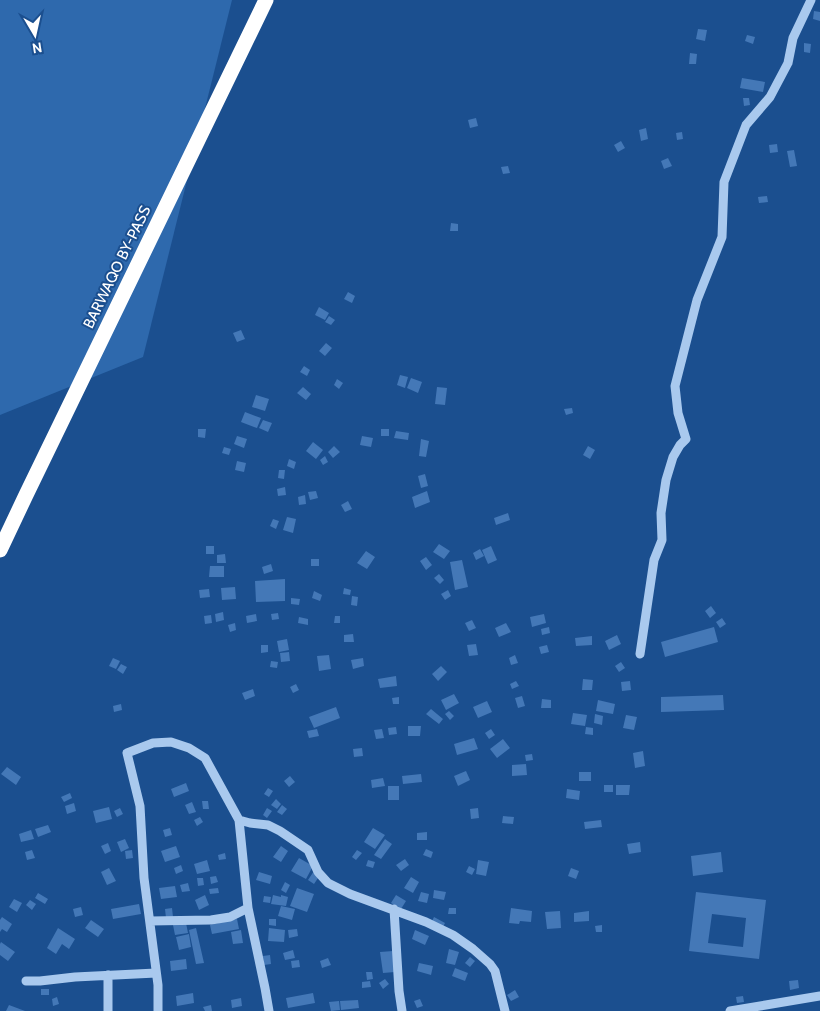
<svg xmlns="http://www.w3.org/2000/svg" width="820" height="1011" viewBox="0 0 820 1011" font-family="Cabin,sans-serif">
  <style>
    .green { fill: #2e69ad }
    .building { fill: #4478b7; fill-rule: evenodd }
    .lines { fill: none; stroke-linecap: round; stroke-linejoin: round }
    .minor { stroke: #a9c9ee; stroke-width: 9 }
    .highway { stroke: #fff; stroke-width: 15 }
    .labels { text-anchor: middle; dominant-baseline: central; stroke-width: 4; stroke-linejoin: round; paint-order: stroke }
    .street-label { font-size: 15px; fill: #fff; stroke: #1b4f8f }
  </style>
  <rect width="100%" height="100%" fill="#1b4f8f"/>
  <!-- green -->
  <path class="green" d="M0 0H232L143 357 0 415Z"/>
  <!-- building -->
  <path class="building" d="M814 11 820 12V21L813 19Z
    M698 29 707 30 705 41 696 39Z
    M747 35 755 37 753 44 745 41Z
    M804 43 811 44 810 53 804 52Z
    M690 53 697 54 696 64H689Z
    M742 78 765 82 763 92 740 88Z
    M743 98H749L750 105 744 106Z
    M476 118 478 126 470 128 468 120Z
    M646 128 648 139 641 141 639 130Z
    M682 132 683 139 677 140 676 133Z
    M621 141 625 148 618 152 614 145Z
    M777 144 778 152 770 153 769 145Z
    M794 150 797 166 790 167 787 151Z
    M668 158 672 166 664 169 661 161Z
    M508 166 510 173 503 174 501 167Z
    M767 196 768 202 759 203 758 197Z
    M451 223 458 224V231H450Z
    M348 292 355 296 352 303 344 299Z
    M319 307 329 313 325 320 315 315Z
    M329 316 335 320 331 325 325 322Z
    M241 330 245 339 237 342 233 333Z
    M326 343 332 348 325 356 319 351Z
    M304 366 310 370 307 376 300 372Z
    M400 375 408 377 405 388 397 385Z
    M411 378 422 382 418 393 407 388Z
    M337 379 343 383 339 389 334 385Z
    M303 387 311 394 306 400 297 393Z
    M437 387 447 388 445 405 435 404Z
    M256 395 269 399 265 411 252 407Z
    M572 408 573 413 566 415 564 409Z
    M245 412 261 418 257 428 241 422Z
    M263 420 272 423 268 432 259 428Z
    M198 429H206L205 438 198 437Z
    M381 429H389V436H381Z
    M396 431 409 433 408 440 394 438Z
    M237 436 247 439 244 448 234 444Z
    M362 436 373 438 371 447 360 445Z
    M421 439 429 441 426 457 419 456Z
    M313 442 323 450 316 459 306 451Z
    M334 446 340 452 333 458 328 452Z
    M588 446 595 450 590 459 583 455Z
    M224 447 231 449 229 455 222 453Z
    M325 456 328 462 323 465 320 460Z
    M289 459 296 462 294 469 287 466Z
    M237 461 246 463 244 472 235 470Z
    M279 470H285L284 479 278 478Z
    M425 474 428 486 421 488 418 476Z
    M285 487 286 495 278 496 277 489Z
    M316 491 318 498 310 500 308 492Z
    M427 491 430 502 415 508 412 497Z
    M305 495 306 504 299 505 298 497Z
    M348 501 352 509 345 512 341 505Z
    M508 513 510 520 496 525 494 518Z
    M287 517 296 519 293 533 283 530Z
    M273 519 279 521 276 529 270 526Z
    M439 544 450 551 444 559 433 552Z
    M206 546H214V554H206Z
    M491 546 497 560 488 564 482 550Z
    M480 549 484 556 476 560 473 553Z
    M366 551 375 557 367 569 357 563Z
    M225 554 226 563H217V555Z
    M426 557 432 565 426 570 420 561Z
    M311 559H319V566H311Z
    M462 560 468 587 455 590 450 562Z
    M271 564 273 571 264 574 262 567Z
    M210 566H224V577H209Z
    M439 574 444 580 440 584 434 578Z
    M285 579V601L256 602 255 581Z
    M235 587 236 599 222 600 221 588Z
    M344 588 351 590 350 595 343 594Z
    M209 589 210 597 200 598 199 590Z
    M448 590 451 596 445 600 441 594Z
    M314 591 322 595 320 601 312 598Z
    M352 596 358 597 357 606 351 605Z
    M291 598 300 599 299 605 291 604Z
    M711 606 716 613 710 618 705 611Z
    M223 612 224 620 216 622 215 614Z
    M278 613 279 619 272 620 271 614Z
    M256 614 257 621 247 623 246 616Z
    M544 614 546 623 532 627 530 617Z
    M211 615 212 623 205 624 204 616Z
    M335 616H340V623H334Z
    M299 617 308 619V625L298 623Z
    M722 618 726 624 720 628 716 622Z
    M472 620 476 628 469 631 465 623Z
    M235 623 236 630 230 632 228 625Z
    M506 623 511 632 499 637 495 628Z
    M549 627 550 633 542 635 541 629Z
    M714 627 718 642 665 657 661 642Z
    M353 634 354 642H344V635Z
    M617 635 621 644 609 650 605 641Z
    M592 636V645L576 646 575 638Z
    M287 639 289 650 279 652 277 641Z
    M476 644 478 655 469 656 467 645Z
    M261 645H268V652L261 653Z
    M547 645 549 652 541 654 539 647Z
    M289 652 290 661 281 662 280 653Z
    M329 655 331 669 319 671 317 656Z
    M515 655 518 663 511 665 509 658Z
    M113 658 120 661 116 669 109 666Z
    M363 658 364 666 353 669 351 660Z
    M271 661 278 662 277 668 270 667Z
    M621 662 625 668 619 672 615 666Z
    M121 664 127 667 123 674 117 670Z
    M441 666 447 672 438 681 432 674Z
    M396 676 397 686 380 688 378 679Z
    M583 679 593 680 592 690H582Z
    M516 681 519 686 512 689 510 684Z
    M630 681 631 690 622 691 621 682Z
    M296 684 299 690 293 693 290 687Z
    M253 689 255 696 245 700 242 693Z
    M454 694 459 703 446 710 441 700Z
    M723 695 724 710 661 712V697Z
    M522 696 525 706 518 708 515 698Z
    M399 697V704H393L392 698Z
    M542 699 551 700V708H541Z
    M598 700 615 704 613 714 596 711Z
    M487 701 492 712 478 718 473 707Z
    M121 704 122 710 114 712 113 706Z
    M336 707 340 718 314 728 309 717Z
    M431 709 443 719 439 724 426 714Z
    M449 711 454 716 450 720 445 714Z
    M573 713 587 715 585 726 571 724Z
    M595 714 603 716 602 725 594 723Z
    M626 715 637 717 634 730 623 728Z
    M408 726H421L420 736H408Z
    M396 727 397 734 389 735 388 728Z
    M586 727 593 728V735L585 734Z
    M317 729 319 736 309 738 307 731Z
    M382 729 384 738 376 739 374 730Z
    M491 729 495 735 489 739 485 733Z
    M474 738 478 749 457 755 454 744Z
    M503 739 510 748 497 758 490 749Z
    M362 748 363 756 354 757 353 749Z
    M643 751 645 766 635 768 633 753Z
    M532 754 533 760 526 761 525 755Z
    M526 764 527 775 512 776V765Z
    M7 767 21 777 16 785 1 774Z
    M466 771 470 780 458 786 454 776Z
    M579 772H591V781H579Z
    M421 774 422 782 403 784 402 776Z
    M290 776 295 782 289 787 284 781Z
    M383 778 385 786 372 788 371 780Z
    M186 783 189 791 174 797 171 789Z
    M604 785H613V792H604Z
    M616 785H630L629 795H616Z
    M388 786H399V800H388Z
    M268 788 273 791 269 797 264 794Z
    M567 789 580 791 579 800 566 798Z
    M70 793 72 798 64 802 61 797Z
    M276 799 281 804 277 809 271 805Z
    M202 801H208L209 809H203Z
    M192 802 196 812 189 814 185 805Z
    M74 803 76 811 67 814 65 806Z
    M282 805 287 809 282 815 277 812Z
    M109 807 112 819 96 823 93 811Z
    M120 808 123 814 117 817 114 811Z
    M267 808 272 811 267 818 263 815Z
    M478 808 479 818 471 819 470 809Z
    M503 816 514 817 513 824 502 823Z
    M200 817 203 822 197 826 194 820Z
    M601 820 602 827 585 829 584 822Z
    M48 825 51 832 38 837 35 829Z
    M170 828 172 835 165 837 163 830Z
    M373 828 385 835 375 849 364 842Z
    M31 830 34 839 21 842 19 834Z
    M427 832V840H417V833Z
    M125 839 129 848 121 852 117 842Z
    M385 839 392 844 381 859 374 855Z
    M640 842 641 852 629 854 627 844Z
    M108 843 111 851 105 854 101 846Z
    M176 846 180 857 165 862 161 851Z
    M281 846 288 851 281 862 273 857Z
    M426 849 433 852 431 858 423 855Z
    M32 850 35 858 27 860 25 852Z
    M132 850 133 858 126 859 125 851Z
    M357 850 362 853 356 860 352 857Z
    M721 852 723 872 693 876 691 856Z
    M225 853 226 859 219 860 218 855Z
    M299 858 313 866 306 879 291 871Z
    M405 859 409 865 401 871 396 865Z
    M207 860 210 871 197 874 194 864Z
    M368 860 375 862 373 868 366 866Z
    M478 860 489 862 486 876 476 874Z
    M181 865 183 871 176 874 174 868Z
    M469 866 475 869 472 875 466 872Z
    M109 868 116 881 107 885 101 872Z
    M571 868 579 871 576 879 568 876Z
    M314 871 320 875 314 884 308 880Z
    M259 872 272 876 270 884 256 880Z
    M216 876 218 882 211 884 210 877Z
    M411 877 419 882 413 893 404 888Z
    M197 878H203L204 885 198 886Z
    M285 882 290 885 286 893 281 890Z
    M188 883 190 891 182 892 180 885Z
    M175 886 177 897 161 899 159 888Z
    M218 888 219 893 210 894 209 889Z
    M297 888 314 894 307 912 290 906Z
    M434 890 446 892 444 900 433 898Z
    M421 892 429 894 427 903 418 901Z
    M696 892 766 900 759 959 689 951ZM712 914 746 918 743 947 708 943Z
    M38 893 48 899 45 904 35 898Z
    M205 895 209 905 199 910 195 900Z
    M273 895 281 897V895L288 897 286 906 271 904Z
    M396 895 406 901 401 909 391 903Z
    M264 896 271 897 270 903 263 902Z
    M14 899 22 903 17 912 9 907Z
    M30 900 36 904 32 910 26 905Z
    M139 904 141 914 113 919 111 909Z
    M281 906 295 909 292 920 278 916Z
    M81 907 83 915 75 917 73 909Z
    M172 908 173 917 166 918 165 909Z
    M449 908H456V914H448Z
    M511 908 532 911 531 922 520 921 519 924 509 923Z
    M560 911 561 928 547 929 545 912Z
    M589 911V921L574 922V913Z
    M2 917 12 924 7 932 2 929 0 932V920Z
    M434 917 445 923 442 929 431 923Z
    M237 919 239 929 212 934 210 925Z
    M269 919H276V926L269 925Z
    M91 920 104 929 98 937 85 928Z
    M186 923 188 933 175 935 173 925Z
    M602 925V932H596L595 926Z
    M58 928 75 939 69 949 62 944 56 954 47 948Z
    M196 928 204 963 196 964 189 930Z
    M269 928 285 930 284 942 268 941Z
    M297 929 298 936 289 938 288 930Z
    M241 930 243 943 233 944 231 932Z
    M415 930 429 936 425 945 412 939Z
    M189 934 191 947 179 950 176 937Z
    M1 942 15 952 8 961 0 955V944Z
    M449 949 459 952 455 965 446 963Z
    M293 950 295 958 285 960 283 953Z
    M393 951 395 972 383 973 380 952Z
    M270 955 271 964 264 965 263 956Z
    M470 957 475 961 470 967 465 963Z
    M328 958 331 965 322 968 320 961Z
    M186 959 187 969 171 971 170 961Z
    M299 960 300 967 292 968 291 961Z
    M419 963 433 966 431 975 417 971Z
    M455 968 468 973 465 981 452 976Z
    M366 972H372L373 979 367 980Z
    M385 979 389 984 383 989 379 983Z
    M798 980 799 988 790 990 789 981Z
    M370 981 371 987 362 988V982Z
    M41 989H49V995H41Z
    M515 990 519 997 511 1001 507 995Z
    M193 993 194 1003 177 1006 176 996Z
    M313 993 315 1003 288 1008 286 998Z
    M743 996 744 1002 737 1003 736 997Z
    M57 997 59 1004 53 1006 52 999Z
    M241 998 242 1006 232 1008 231 1000Z
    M420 999 423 1006 417 1008 414 1001Z
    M358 1000 359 1008 341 1010 340 1001Z
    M339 1001 340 1010 331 1011 329 1002Z
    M9 1005 25 1011H6Z
    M211 1005 212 1011H205L203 1007Z"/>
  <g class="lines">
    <!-- minor -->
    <path class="minor" d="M640 654 654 560 662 540 661 513 666 480 673 457 680 445 686 439 678 413 675 386 697 300 722 237 724 182 746 125 770 97 788 63 793 38 811 0
      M239 820 248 908 265 988 269 1011
      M394 909 399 991 402 1011
      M150 921 211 920 230 917 248 908
      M108 975V1011
      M26 981H40L75 977 156 973
      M158 1011V985L144 878 140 806 127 753 153 743 171 742 189 748 205 758 239 820 250 823 268 825 280 831 308 850 318 872 328 883 350 894 426 922 453 935 473 949 490 964 495 971 505 1011
      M730 1011 820 996"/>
    <!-- highway -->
    <path class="highway" d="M0 550 26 495 266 0"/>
  </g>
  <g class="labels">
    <!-- street labels -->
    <g class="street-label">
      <text transform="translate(117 267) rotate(-64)">BARWAQO BY-PASS</text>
    </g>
  </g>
  <!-- north arrow -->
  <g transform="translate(35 35) rotate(171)" stroke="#1b4f8f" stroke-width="4" paint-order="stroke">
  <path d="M0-4L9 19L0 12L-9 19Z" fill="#ffffff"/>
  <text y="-8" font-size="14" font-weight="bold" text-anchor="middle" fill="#ffffff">N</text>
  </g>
</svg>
